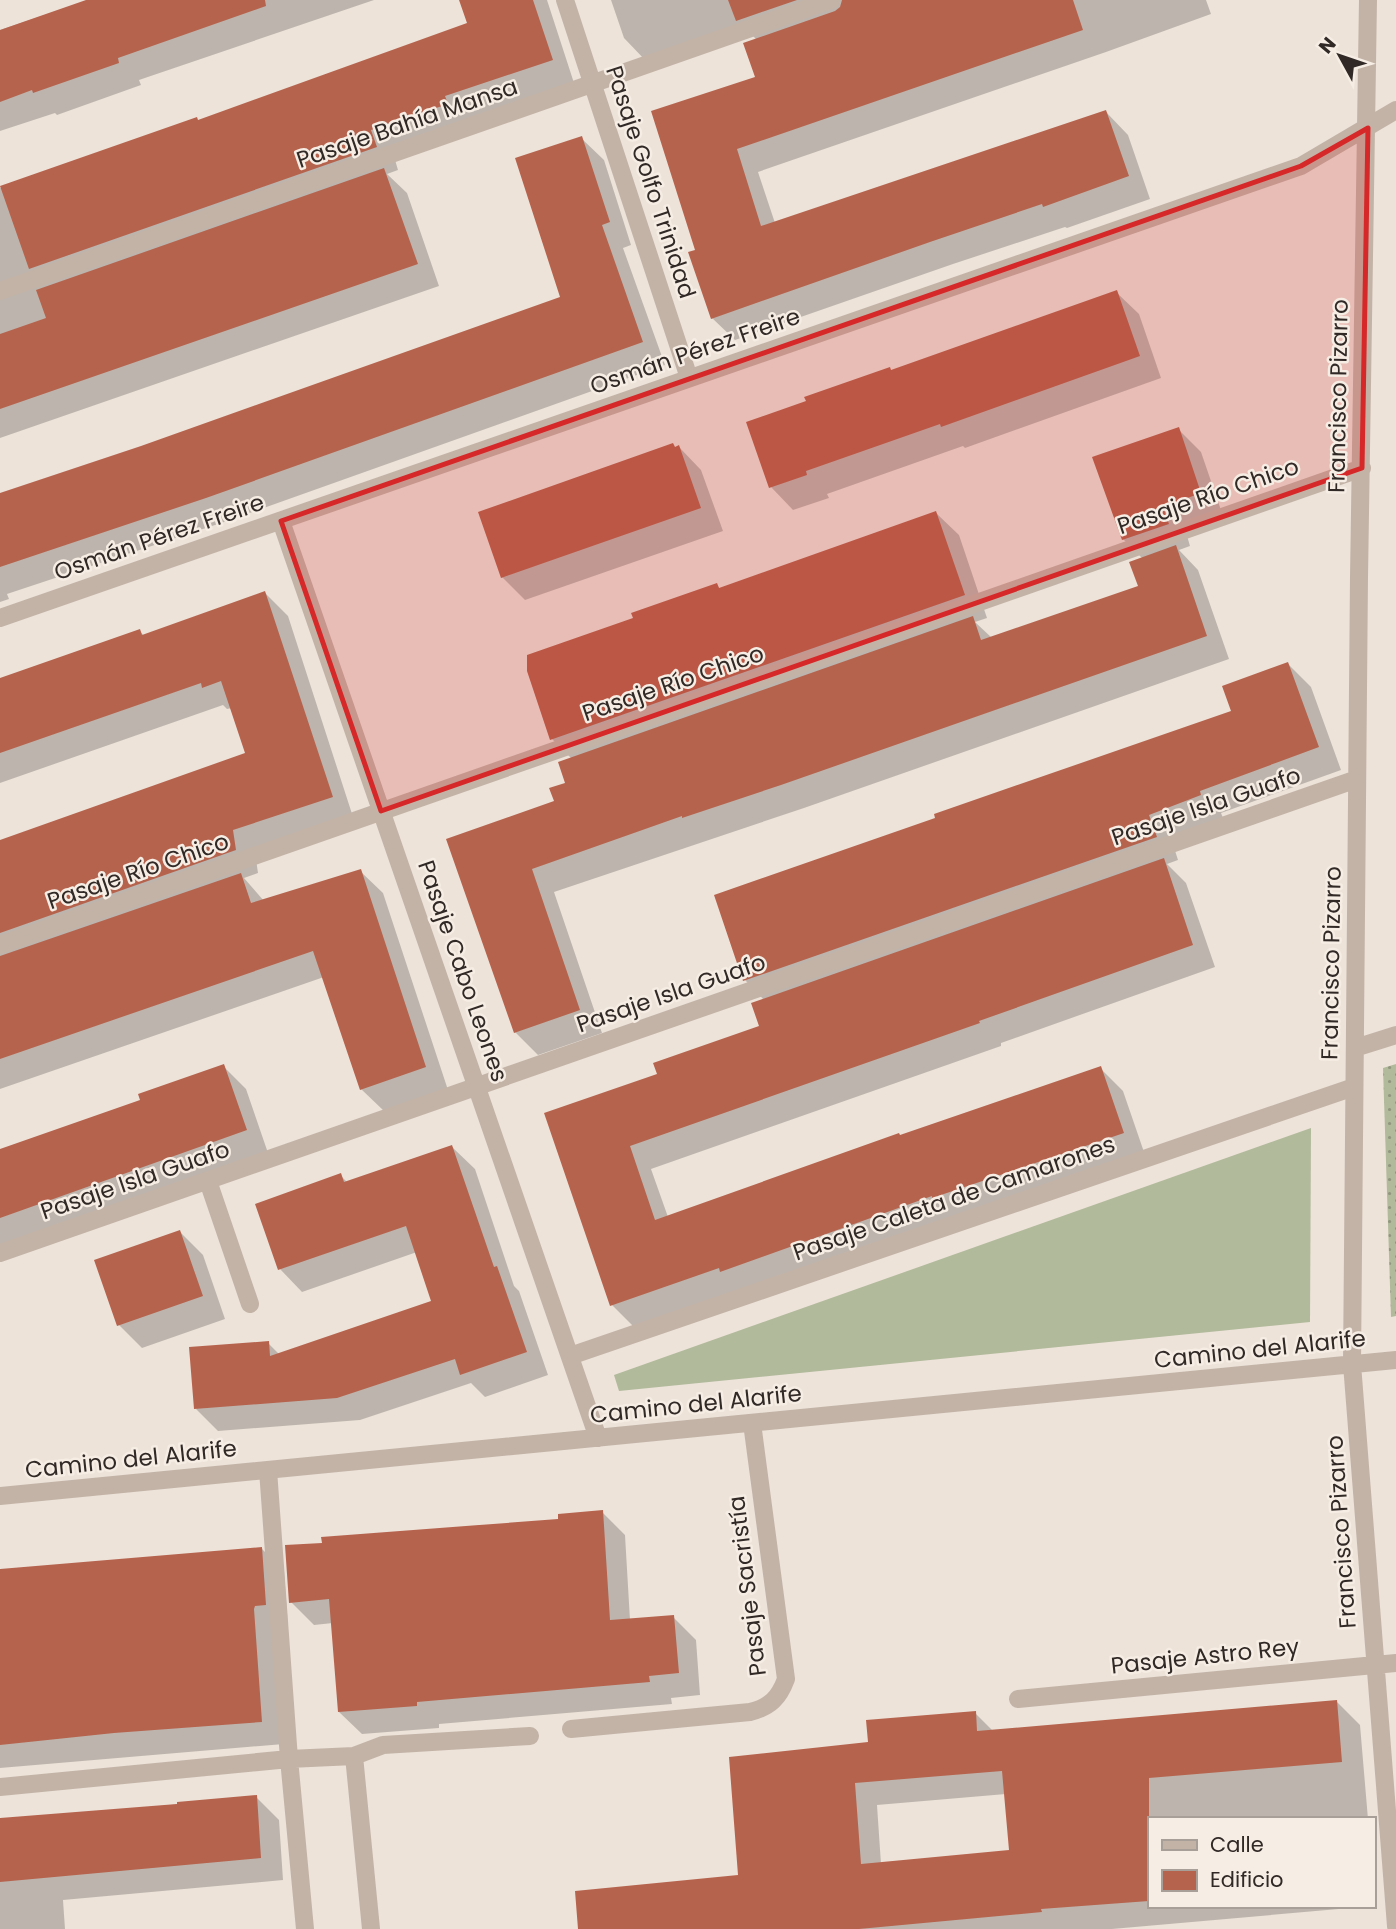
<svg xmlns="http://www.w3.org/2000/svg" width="1396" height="1929" viewBox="0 0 1396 1929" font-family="Poppins,sans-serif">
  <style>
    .grass { fill: #b1ba9b }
    .park { fill: url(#park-dots) }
    .shadow { fill: #0003; fill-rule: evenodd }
    .building { fill: #b6634e; fill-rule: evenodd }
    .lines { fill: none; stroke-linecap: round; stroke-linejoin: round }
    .minor { stroke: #c3b3a7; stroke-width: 18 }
    .marked { fill: #d62828; fill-opacity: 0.2; stroke: #d62828; stroke-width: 5; stroke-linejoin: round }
    .labels { text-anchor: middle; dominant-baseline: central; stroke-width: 5; stroke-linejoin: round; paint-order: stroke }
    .street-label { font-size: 23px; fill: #312926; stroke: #f6ede4 }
  </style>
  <defs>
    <pattern id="park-dots" width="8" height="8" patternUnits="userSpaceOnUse" patternTransform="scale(1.75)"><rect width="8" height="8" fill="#b1ba9b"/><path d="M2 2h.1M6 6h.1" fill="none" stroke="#91977e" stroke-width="1.8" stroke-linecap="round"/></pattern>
  </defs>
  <rect width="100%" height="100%" fill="#ede3d9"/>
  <!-- grass -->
  <path class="grass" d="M1311 1128 1310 1322 619 1391 614 1375Z"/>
  <!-- park -->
  <path class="park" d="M1396 1064V1316L1391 1317 1383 1068Z"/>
  <!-- shadow -->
  <path class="shadow" d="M89 0H374L139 80 141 85 57 115 55 113 0 131V30Z
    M460 0H547L574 83 393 153 398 170 387 174 407 193 439 286 0 438V188L199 121 468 25Z
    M611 0H1206L1211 14 1106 52 758 172 775 223 1106 112 1128 135 1150 199 1067 228 1065 227 953 264 735 340 712 318 697 251 757 78V40L745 28 646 61 624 38Z
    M581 138 604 160 631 245 623 248 665 365 230 520 7 594 9 599 0 602V495L141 448 562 298Z
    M1116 292 1139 314 1161 378 965 448 963 446 827 494 829 498 793 510 771 487 749 423Z
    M1178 429 1201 452 1223 516 1185 529 1190 546 1179 550 1198 570 1229 659 804 808 554 892 602 1033 538 1055 515 1032 448 840 556 802 567 784 572 759 552 739 635 619 717 585 720 589 936 513 959 535 987 618 975 622 992 638 1140 587 1143 559 1123 539Z
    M679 447 701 470 723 531 525 600 502 577Z
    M265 593 288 616 354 820 255 852 258 873 244 878 264 901 360 871 383 893 448 1090 384 1111 361 1089 324 977 0 1089V842L247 754 232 708 227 709 223 705 0 783V680L140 631 144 636Z
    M1288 664 1311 687 1341 770 1221 813 1223 818 1171 838 1178 860 1167 864 1186 883 1215 967 1001 1043V1046L651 1169 668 1217 1100 1068 1123 1091 1145 1155 635 1328 612 1305 546 1114 659 1075 761 1027 764 1000 745 980 716 896 937 819 1233 712Z
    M223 1066 246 1089 268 1153 0 1252V1150L142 1101Z
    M452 1147 475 1169 514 1286 519 1291 548 1375 485 1397 471 1383 360 1420 218 1431 196 1409 268 1343 279 1354 433 1302 417 1252 302 1292 280 1269 341 1176 348 1183Z
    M180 1232 203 1255 225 1319 142 1348 119 1325Z
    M602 1512 625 1535 630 1620 673 1617 696 1640 700 1695 671 1698 672 1704 439 1724V1728L362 1734 339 1712 333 1623 314 1625 291 1602 560 1521Z
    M262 1549 284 1571 288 1627 278 1628 284 1744 0 1768V1573Z
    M1337 1702 1360 1725 1368 1819H1149V1906H1373L1112 1929H580L740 1877 870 1744 975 1713 994 1732ZM1006 1794 1011 1851 881 1864 877 1805Z
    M256 1797 279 1820 283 1880 63 1900 65 1929H0V1821Z"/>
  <!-- building -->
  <path class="building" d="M86 0H265L266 6 118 58 119 63 33 93 32 90 0 102V30Z
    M459 0H533L553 60 445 96 448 104 371 130 377 147 29 269 0 186 197 117 198 120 467 23Z
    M728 0H797L736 21Z
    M842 0H1073L1083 30 737 149 761 226 1106 110 1129 176 1043 207 1042 204 930 242 711 319 688 252 695 250 651 111 755 77 743 43 835 11 840 7Z
    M582 136 610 222 602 225 643 342 206 498 0 567V493L141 446 560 297 515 158Z
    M384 168 418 264 0 409V334L46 318 36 290Z
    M1117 290 1140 356 941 427 940 424 806 471 807 475 769 488 746 422 806 401 804 397 890 367 891 370Z
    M1179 427 1201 493 1163 507 1169 524 1122 540 1092 457Z
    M673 443 675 447 679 445 701 508 501 578 478 512Z
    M936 511 965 595 550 740 527 671V655L633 618 631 613 717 583 719 588Z
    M1176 545 1207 636 781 785 682 818V816L532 869 580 1010 514 1033 446 839 554 801 549 788 565 783 558 762 973 616 981 640 1138 586 1129 562Z
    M265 591 333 797 233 830 236 850 0 933V840L245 753 221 681 202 688 201 683 0 753V678L140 629 142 635Z
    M1288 662 1319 747 1200 791 1201 795 1149 815 1157 837 743 981 714 895 935 818 934 814 1231 711 1222 686Z
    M1164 858 1193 945 979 1021 980 1023 630 1146 655 1220 899 1133 900 1135 1101 1066 1124 1133 932 1198V1196L720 1272 719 1268 610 1306 544 1113 657 1074 653 1063 759 1026 751 1003Z
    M361 869 426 1067 360 1090 313 951 0 1059V956L241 873 251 903Z
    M224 1064 247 1130 0 1218V1149L140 1100 138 1094Z
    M452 1145 494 1267 497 1266 527 1352 460 1375 455 1359 337 1398 194 1409 189 1347 269 1341 270 1356 431 1301 406 1226 278 1270 255 1204 341 1173 344 1182Z
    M180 1230 203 1296 117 1326 94 1260Z
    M603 1510 610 1620 674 1615 679 1673 649 1676 650 1682 417 1702V1706L338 1712 329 1599 289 1603 285 1545 322 1543 321 1537 558 1519V1514Z
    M262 1547 266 1605 255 1606 254 1609 262 1722 114 1733 0 1745V1569Z
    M1337 1700 1342 1762 1149 1778V1901L1041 1909 1042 1912 859 1929H578L575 1891 738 1875 729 1757 868 1742 866 1720 976 1711 977 1731ZM1002 1771 1009 1850 861 1864 855 1783Z
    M257 1795 261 1858 0 1882V1818L177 1804V1802Z"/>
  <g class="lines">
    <!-- minor -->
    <path class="minor" d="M565 0 689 378
      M1368 0 1359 577 1352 1364 1396 1926
      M0 291 831 0
      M281 521 598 1438
      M0 618 1301 166 1396 110
      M0 945 1362 468
      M1355 1048 1396 1035
      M208 1181 250 1304
      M0 1253 1357 779
      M570 1356 1354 1087
      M268 1470 289 1759 305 1929
      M0 1496 1396 1360
      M1018 1699 1396 1663
      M571 1729 750 1712C770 1707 779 1698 786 1679L752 1423
      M354 1756 371 1929
      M0 1787 289 1759 354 1756 383 1745 530 1736"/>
  </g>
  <!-- marked area -->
  <path class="marked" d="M1368 128 1362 468 381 811 281 521 1301 166Z"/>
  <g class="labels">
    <!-- street labels -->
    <g class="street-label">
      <text transform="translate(407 123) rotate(-19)">Pasaje Bahía Mansa</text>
      <text transform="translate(651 182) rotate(72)">Pasaje Golfo Trinidad</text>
      <text transform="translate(695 351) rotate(-19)">Osmán Pérez Freire</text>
      <text transform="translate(1338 396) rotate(-89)">Francisco Pizarro</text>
      <text transform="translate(1208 496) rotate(-19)">Pasaje Río Chico</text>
      <text transform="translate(159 537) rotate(-19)">Osmán Pérez Freire</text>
      <text transform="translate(673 683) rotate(-19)">Pasaje Río Chico</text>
      <text transform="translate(1206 806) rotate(-19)">Pasaje Isla Guafo</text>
      <text transform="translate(138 871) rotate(-19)">Pasaje Río Chico</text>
      <text transform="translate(1331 963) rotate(-89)">Francisco Pizarro</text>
      <text transform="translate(463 971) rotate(71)">Pasaje Cabo Leones</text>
      <text transform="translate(671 993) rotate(-19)">Pasaje Isla Guafo</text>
      <text transform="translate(135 1180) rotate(-19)">Pasaje Isla Guafo</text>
      <text transform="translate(954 1198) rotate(-19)">Pasaje Caleta de Camarones</text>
      <text transform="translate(1260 1349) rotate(-6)">Camino del Alarife</text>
      <text transform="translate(696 1404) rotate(-6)">Camino del Alarife</text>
      <text transform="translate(131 1459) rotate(-6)">Camino del Alarife</text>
      <text transform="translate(1341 1532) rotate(-94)">Francisco Pizarro</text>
      <text transform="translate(747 1586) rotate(-97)">Pasaje Sacristía</text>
      <text transform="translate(1205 1656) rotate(-6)">Pasaje Astro Rey</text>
    </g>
  </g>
  <!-- legend -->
  <rect x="1148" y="1817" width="228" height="91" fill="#f6ede4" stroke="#a79f98" stroke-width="2"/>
  <rect x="1162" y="1840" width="35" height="10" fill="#c3b3a7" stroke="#a79f98" stroke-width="2"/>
  <text x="1210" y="1852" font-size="21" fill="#312926">Calle</text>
  <rect x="1162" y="1870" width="35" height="21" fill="#b6634e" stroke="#a79f98" stroke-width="2"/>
  <text x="1210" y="1887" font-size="21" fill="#312926">Edificio</text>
  <!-- north arrow -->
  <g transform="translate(1340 56) rotate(310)" stroke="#f6ede4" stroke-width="5" paint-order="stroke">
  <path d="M0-5L12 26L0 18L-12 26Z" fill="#312926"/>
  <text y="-10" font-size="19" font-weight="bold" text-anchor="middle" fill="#312926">N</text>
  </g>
</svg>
